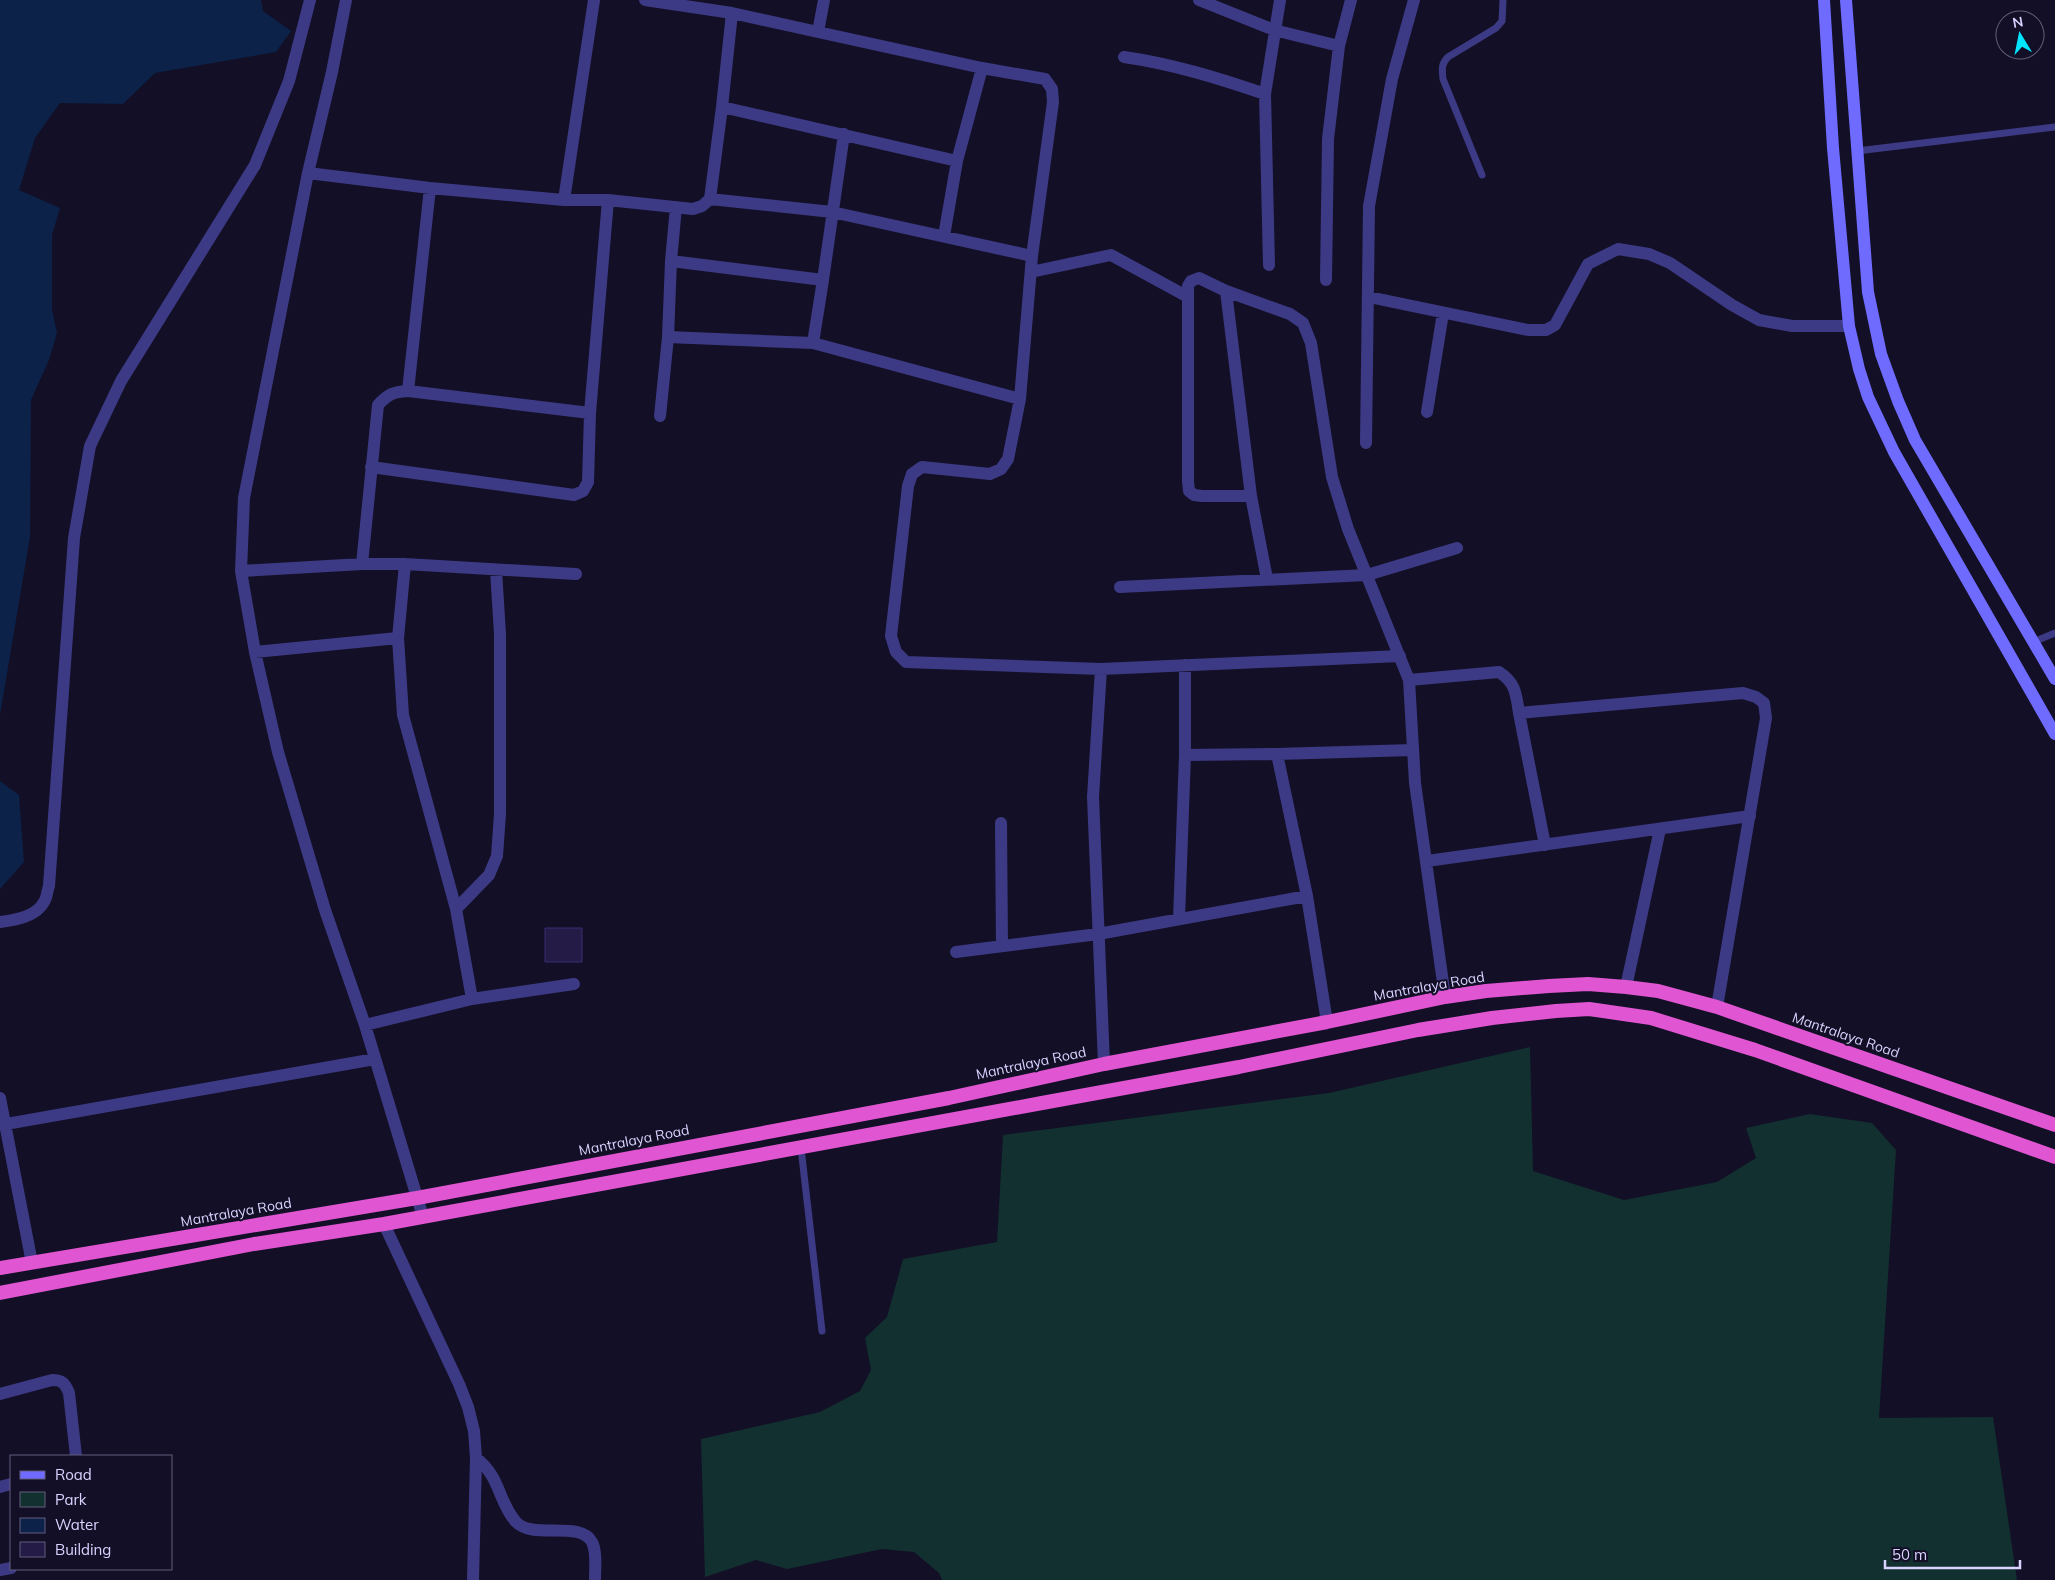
<svg xmlns="http://www.w3.org/2000/svg" width="2055" height="1580" viewBox="0 0 2055 1580" font-family="Mulish,sans-serif">
  <style>
    .green { fill: #12302f }
    .water { fill: #0c2248 }
    .building { fill: #241b47; stroke: #3b2d73 }
    .lines { fill: none; stroke-linecap: round; stroke-linejoin: round }
    .service { stroke: #3d3a85; stroke-width: 7 }
    .minor { stroke: #3d3a85; stroke-width: 12 }
    .secondary { stroke: #6f6bff; stroke-width: 12 }
    .trunk { stroke: #e055d1; stroke-width: 14 }
    .labels { text-anchor: middle; dominant-baseline: central; stroke-width: 4; stroke-linejoin: round; paint-order: stroke }
    .street-label { font-size: 14px; fill: #d9d4ff; stroke: #130f26 }
  </style>
  <rect width="100%" height="100%" fill="#130f26"/>
  <!-- green -->
  <path class="green" d="M1530 1047 1533 1171 1624 1200 1717 1182 1756 1158 1746 1128 1810 1114 1872 1123 1896 1150 1879 1418 1993 1417 2017 1580H942L939 1573 914 1552 882 1549 787 1569 756 1560 705 1577 701 1439 820 1412 860 1391 871 1370 865 1338 887 1317 903 1259 997 1242 1003 1135 1329 1093Z"/>
  <!-- water -->
  <path class="water" d="M0 0H261L263 11 291 31 276 52 155 73 123 104 60 103 35 138 19 190 60 208 52 235V309L57 333 49 360 31 400 30 537 0 715Z
    M0 781 19 795 24 862 0 889Z"/>
  <!-- building -->
  <path class="building" d="M545 928H582V962H545Z"/>
  <g class="lines">
    <!-- service -->
    <path class="service" d="M1857 151 2055 127
      M1482 175 1443 79C1442 69 1441 64 1448 57L1496 28 1502 21 1503 0
      M2033 642 2055 633
      M801 1148 822 1331"/>
    <!-- minor -->
    <path class="minor" d="M346 0 332 72 308 173 244 498 241 571 255 652 278 752 325 910 365 1025 423 1217
      M645 0 732 13 818 32 824 0
      M1199 0 1274 30 1339 46
      M818 32 982 68 1045 79 1052 89 1053 102 1032 256
      M1124 57C1173 64 1218 78 1265 94
      M722 107 957 161
      M308 173 430 188 564 200H608L693 209 702 206 710 199 722 107 732 13
      M710 199 832 212 1032 256 1020 399 1008 459 1001 469 990 474 922 467 912 474 908 486 891 636 896 652 906 662 1101 669 1400 656
      M564 200 594 0
      M944 236 957 161 982 68
      M671 261 823 280 844 134
      M1269 265 1265 94 1280 0
      M1031 272 1111 255 1188 297
      M1326 280 1328 139 1339 46 1351 0
      M1226 291 1251 496H1202L1194 495 1189 491 1188 481V286L1191 281 1199 278 1226 291 1290 314 1303 323 1311 343 1332 477 1348 529 1409 680 1415 783 1445 997
      M1369 297 1528 330H1546L1555 325 1588 264 1618 249 1649 254 1670 263 1732 305 1759 320 1792 326H1849
      M668 337 813 343 1020 399
      M813 343 823 280
      M408 391 430 188
      M1427 412 1443 313
      M660 416 668 337 671 261 676 207
      M1366 443 1369 206 1392 79 1414 0
      M371 467 574 495 583 491 588 482 590 413 608 200
      M1251 496 1267 579
      M362 564 378 405C388 394 393 392 408 391L590 413
      M405 564 398 638 403 715 456 909 472 999
      M241 571 362 564H405L576 574
      M1120 587 1367 575 1457 548
      M255 652 398 638
      M1101 669 1093 797 1104 1064
      M1409 680 1499 672C1516 683 1516 694 1519 713
      M1185 755 1277 754
      M1001 823 1002 946
      M1545 845 1519 713 1743 693 1756 697 1764 703 1766 718 1717 1007
      M1427 861 1750 816
      M456 909 489 875 497 856 500 814V634L496 570
      M1179 919 1185 755V665
      M0 922C15 920 36 917 44 902 47 898 47 891 49 886L74 538 90 446 121 381 255 165 289 81 310 0
      M956 952 1098 934 1307 896
      M1626 987 1660 829
      M1327 1022 1307 896 1277 754 1413 750
      M365 1025 472 999 574 984
      M0 1098 32 1263
      M0 1125 375 1059
      M384 1224 459 1384 468 1407 474 1431 476 1458 473 1580
      M0 1394 52 1380C62 1380 65 1383 69 1393L76 1456
      M476 1458C501 1477 498 1502 516 1522 533 1540 580 1520 592 1542 597 1552 595 1569 595 1580
      M0 1487 11 1484
      M0 1570 11 1568"/>
    <!-- secondary -->
    <path class="secondary" d="M1824 0 1833 148 1849 326 1859 369 1868 397 1894 452 2055 734
      M1846 0 1868 292 1881 354 1898 401 1915 440 2055 679"/>
    <!-- trunk -->
    <path class="trunk" d="M0 1268 417 1198 949 1098 1104 1064 1327 1022 1445 997 1486 991 1549 986 1588 984 1626 987 1658 991 1717 1007 2055 1125
      M0 1293 254 1244 384 1224 1042 1103 1239 1067 1418 1030 1492 1018 1556 1011 1589 1009 1651 1018 1755 1050 2055 1157"/>
  </g>
  <g class="labels">
    <!-- street labels -->
    <g class="street-label">
      <text transform="translate(1429 986) rotate(-10)">Mantralaya Road</text>
      <text transform="translate(1846 1035) rotate(19)">Mantralaya Road</text>
      <text transform="translate(1031 1063) rotate(-12)">Mantralaya Road</text>
      <text transform="translate(634 1140) rotate(-11)">Mantralaya Road</text>
      <text transform="translate(236 1212) rotate(-10)">Mantralaya Road</text>
    </g>
  </g>
  <!-- legend -->
  <rect x="10" y="1455" width="162" height="115" fill="#130f26" stroke="#625e7d"/>
  <rect x="20" y="1471" width="25" height="8" fill="#6f6bff" stroke="#625e7d"/>
  <text x="55" y="1480" font-size="15" fill="#d9d4ff">Road</text>
  <rect x="20" y="1492" width="25" height="15" fill="#12302f" stroke="#625e7d"/>
  <text x="55" y="1505" font-size="15" fill="#d9d4ff">Park</text>
  <rect x="20" y="1518" width="25" height="15" fill="#0c2248" stroke="#625e7d"/>
  <text x="55" y="1530" font-size="15" fill="#d9d4ff">Water</text>
  <rect x="20" y="1542" width="25" height="15" fill="#241b47" stroke="#625e7d"/>
  <text x="55" y="1555" font-size="15" fill="#d9d4ff">Building</text>
  <!-- north arrow -->
  <g transform="translate(2020 35) rotate(350)"><circle r="24" fill="#130f26" stroke="#625e7d"/>
  <path d="M0-4L9 19L0 12L-9 19Z" fill="#00e5ff"/>
  <text y="-8" font-size="14" font-weight="bold" text-anchor="middle" fill="#d9d4ff">N</text>
  </g>
  <!-- scale -->
  <path d="M1885 1560v8h135v-8" fill="none" stroke="#d9d4ff" stroke-width="2.5"/>
  <text x="1892" y="1560" font-size="15" fill="#d9d4ff" stroke="#130f26" stroke-width="4" paint-order="stroke">50 m</text>
</svg>
